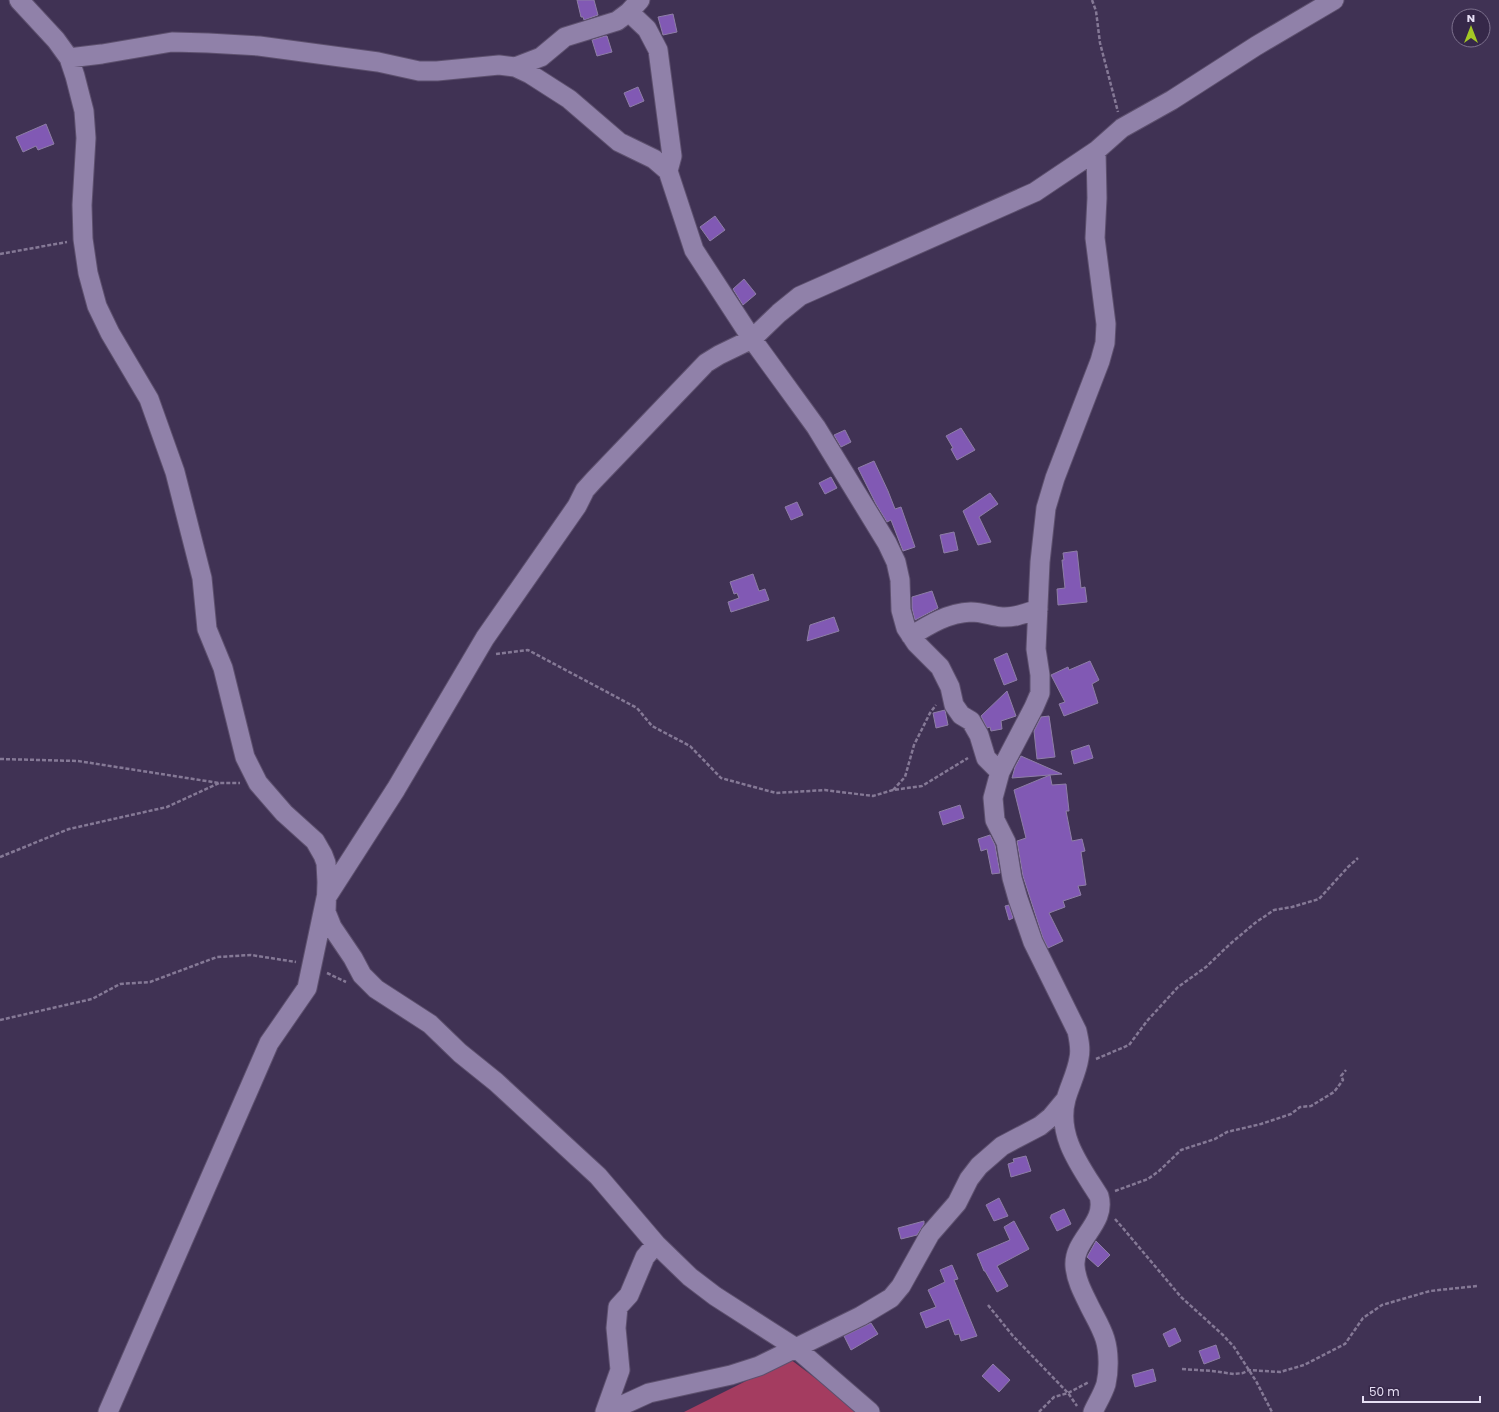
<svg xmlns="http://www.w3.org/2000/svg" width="1499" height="1412" viewBox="0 0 1499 1412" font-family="Poppins,sans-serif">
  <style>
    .forest { fill: #a43c60 }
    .building { fill: #8159b4; stroke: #8e7ea6 }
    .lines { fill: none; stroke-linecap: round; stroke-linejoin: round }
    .street-casing { stroke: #5d506e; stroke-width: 21 }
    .path { stroke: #857996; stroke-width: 2.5; stroke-dasharray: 4 2; stroke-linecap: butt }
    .street { stroke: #9081a9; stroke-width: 19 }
  </style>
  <rect width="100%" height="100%" fill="#403254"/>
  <!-- forest -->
  <path class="forest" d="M790 1359 860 1412H684Z"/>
  <!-- building -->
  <path class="building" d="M577 0H594L598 15 584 20 583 17H581Z
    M673 14 677 32 663 35 658 17Z
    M605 36H607L612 52 597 56 592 40Z
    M638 87 644 101 630 107 624 93Z
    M46 124 54 144 38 150 36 146 23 152 16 137Z
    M715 216 725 230 710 241 700 227Z
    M744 279 756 294 743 305 733 289Z
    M961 428 975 450 957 460 951 449 953 448 946 436Z
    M845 430 851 442 841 447 834 435Z
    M874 461 888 491 895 509 901 507 915 547 903 551 891 520 887 522 876 504 858 468Z
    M831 477 837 488 825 494 819 483Z
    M990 493 998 504 979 517 991 542 978 545 963 511Z
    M797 502 803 515 791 520 785 507Z
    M954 532 958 550 944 553 940 535Z
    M1077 551 1081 588 1085 587 1087 602 1058 605 1057 589 1065 588 1062 560H1064L1063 553Z
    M753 574 759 591 765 589 769 600 731 612 728 602 739 598 737 593 734 594 730 582Z
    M932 591 938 608 915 620 912 608V597Z
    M834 617 839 631 807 641 810 625Z
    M1007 653 1017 680 1004 685 994 659Z
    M1090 661 1099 680 1092 684 1098 703 1064 716 1059 704 1065 702 1051 675 1068 667 1069 670Z
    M1007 691 1016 716 1001 721 1002 729 991 731 990 727 987 728 981 716Z
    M945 710 948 725 936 728 933 713Z
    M1049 716 1055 757 1037 759 1034 731 1041 717Z
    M1089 745 1093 758 1074 764 1071 751Z
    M1021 756 1062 774 1012 778 1015 767Z
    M1050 775 1052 785 1066 784 1069 811H1066L1072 841 1082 839 1085 851 1081 852 1086 885 1078 886 1081 895 1063 901 1065 907 1049 913 1063 941 1048 948 1043 938 1023 876 1017 841 1026 838 1014 790Z
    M960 805 964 818 943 825 939 812Z
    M990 835 995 845 1000 873 992 874 987 849 981 851 978 839Z
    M1009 905 1013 918 1009 920 1005 906Z
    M1026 1156 1031 1171 1011 1177 1008 1164 1014 1162 1013 1159Z
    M999 1198 1008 1216 994 1221 986 1205Z
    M1064 1209 1071 1224 1057 1231 1050 1217H1051V1215Z
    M924 1221V1224L917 1235 901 1239 898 1228Z
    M1014 1221 1029 1249 997 1266 1008 1286 997 1292 985 1271H984L977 1254 1010 1240 1004 1227Z
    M1096 1241 1110 1255 1098 1267 1087 1257Z
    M952 1265 958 1279 954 1280 977 1336 961 1341 959 1334 955 1335 949 1319 926 1328 920 1313 936 1307 928 1290 945 1282 940 1270Z
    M871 1323 878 1334 851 1350 844 1336Z
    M1175 1328 1181 1341 1169 1347 1163 1334Z
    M1216 1345 1220 1358 1204 1364 1199 1351Z
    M993 1364 1010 1380 999 1392 982 1376Z
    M1153 1369 1156 1381 1135 1387 1132 1375Z"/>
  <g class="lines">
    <!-- street casing -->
    <g class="street-casing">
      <path id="street" d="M19 0 56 40 69 58 75 76 84 111 86 138 82 205 83 239 88 273 97 306 110 333 149 399 175 472 202 578 207 629 223 668 245 757 258 783 284 813 315 841 323 855 326 863 327 882 326 912 332 927 353 958 362 975 376 989 430 1024 460 1053 496 1082 598 1176 656 1244 690 1277 715 1296 796 1348 870 1412
        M629 12 647 29 658 50 672 156 668 171
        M69 58 102 54 172 42 208 43 259 46 378 62 419 71H437L499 65 515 67 530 74 569 99 619 142 654 159 668 171 694 250 752 339 816 427 887 543 896 562 900 580 901 610 906 628 916 643 940 667 950 687 954 705 961 715 971 721 979 735 986 758 1000 772
        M515 67 541 57 565 37 617 21 629 12 640 0
        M911 636C930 624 948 613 971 612 982 612 992 616 1002 617 1015 618 1026 613 1038 609
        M108 1412 269 1043 307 988 326 898 396 789 485 638 577 506 585 490 594 480 706 363 719 355 752 339 779 313 800 296 1035 192 1096 151 1122 128 1172 100 1256 46 1334 0
        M605 1412 620 1370 616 1328 618 1307 629 1295 645 1257 656 1244
        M614 1412 625 1404 649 1393 731 1375 759 1366 861 1316 891 1298 901 1286 930 1234 957 1203 969 1179 979 1166 1002 1146 1040 1126 1051 1117 1066 1099
        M1093 1412C1097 1403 1103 1394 1106 1384 1109 1371 1109 1352 1105 1339 1101 1326 1093 1314 1088 1303 1082 1291 1076 1279 1075 1266 1073 1239 1107 1224 1099 1196 1081 1167 1056 1136 1066 1099 1070 1085 1077 1072 1079 1058 1081 1049 1079 1040 1077 1031L1033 942 1018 899 1012 878 1006 842 995 820 993 798 1000 772 1034 707 1040 693V675L1036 649 1040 562 1046 508 1055 478 1100 361 1105 343 1106 324 1095 238 1097 198 1096 151"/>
    </g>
    <!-- path -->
    <path class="path" d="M1092 0 1096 11 1100 43 1118 112
      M0 254 67 242
      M496 654 528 650 637 708 652 726 690 746 721 778 776 793 825 790 873 796 893 790 922 786 968 758
      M0 759 78 761 219 783H240
      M893 790 905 777 914 745 930 713 936 705
      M0 857 69 829 167 807 219 783
      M327 973 346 982
      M0 1020 92 999 120 984 150 982 217 957 251 955 296 962
      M1096 1059 1129 1045 1147 1021 1178 987 1206 967 1230 944 1255 923 1274 910 1292 907 1319 899 1348 867 1358 858
      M1115 1191 1148 1179 1159 1171 1181 1150 1215 1139 1227 1132 1261 1124 1291 1114 1300 1107 1311 1106 1334 1092 1343 1080 1341 1076 1346 1070
      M1115 1219 1122 1227 1181 1297 1223 1335 1234 1347 1256 1381 1272 1412
      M988 1305 1013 1336 1068 1393 1077 1406
      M1182 1369 1212 1371 1234 1374 1243 1373 1249 1370 1280 1372 1304 1365 1345 1344 1363 1318 1382 1305 1430 1291 1477 1286
      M1039 1412 1054 1397 1068 1393 1089 1382"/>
    <!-- street -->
    <use href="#street" class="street"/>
  </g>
  <!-- north arrow -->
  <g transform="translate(1471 28)"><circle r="19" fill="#362849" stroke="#7d718e"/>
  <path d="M0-3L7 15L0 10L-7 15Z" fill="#a4c825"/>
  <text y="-6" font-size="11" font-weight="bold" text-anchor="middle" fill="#e7dff5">N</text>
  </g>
  <!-- scale -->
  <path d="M1363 1396v6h117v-6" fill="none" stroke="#e7dff5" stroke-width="2"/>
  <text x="1369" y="1396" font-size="12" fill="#e7dff5" stroke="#362849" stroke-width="3" paint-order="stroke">50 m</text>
</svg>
